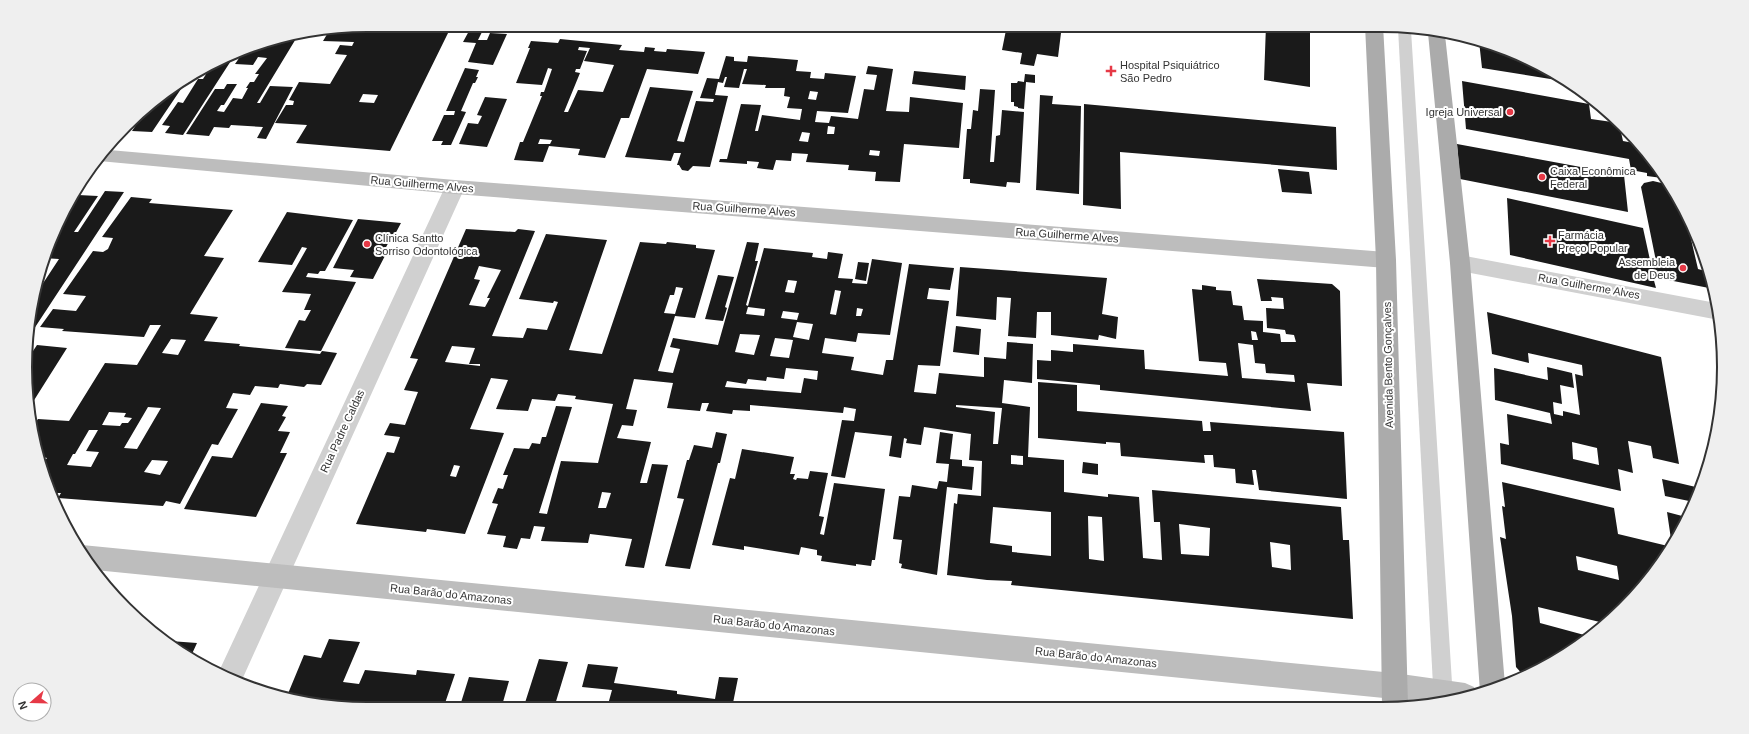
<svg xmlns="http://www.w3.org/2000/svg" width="1749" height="734" viewBox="0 0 1749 734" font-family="Helvetica,sans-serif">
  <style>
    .building { fill: #1a1a1a; fill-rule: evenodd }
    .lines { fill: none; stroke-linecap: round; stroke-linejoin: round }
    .service { fill: #d0d0d0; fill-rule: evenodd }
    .minor { fill: #d0d0d0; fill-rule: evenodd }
    .secondary { fill: #bdbdbd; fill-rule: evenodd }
    .primary { fill: #ababab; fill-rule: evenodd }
    .poi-dot { fill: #e63946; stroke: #fff; stroke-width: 1.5 }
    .labels { text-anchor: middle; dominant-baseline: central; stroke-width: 4; stroke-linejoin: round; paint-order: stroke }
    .poi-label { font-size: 11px; fill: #333; stroke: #fff; text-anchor: start }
    .street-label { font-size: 11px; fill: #333; stroke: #fff }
    .rim { fill: none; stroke: #333; stroke-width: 2 }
  </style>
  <rect width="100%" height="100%" fill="#fff"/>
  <!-- building -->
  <path class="building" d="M367 25H404L450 29 390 151 296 143 307 125 275 123 286 105H293L294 101 289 100 299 82 330 84 347 55 335 54 340 45 352 46 354 42 323 41 329 31ZM363 94 378 95 374 103 359 102Z
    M967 25H998V30L967 27Z
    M1007 25H1062L1058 57 1037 54 1034 66 1020 64 1022 53 1002 50Z
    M1266 25H1310V87L1264 80Z
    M469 31 482 32 478 40H487L490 33 507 34 493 65 468 62 476 43 463 42Z
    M297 37 257 103H260L270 86 293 87 266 139 257 138 263 127 231 125 229 128 214 127 209 136 186 134 215 89H224L227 84H237L224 105H221L217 111 224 112 233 98 242 99 248 88H246L250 82H254L259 74H255L267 58 258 57 253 65 235 64 244 51H241L257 43Z
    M560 39 622 45 619 50 644 52 645 47 655 48 654 51 666 52 667 49 705 52 698 74 647 69 629 118H621L605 158 578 155 580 149 549 146 543 162 514 160 520 142H523L542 96H540L541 92H544L552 69 548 68 542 85 516 83 530 48H528L531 41 558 43ZM579 47 590 48 584 61 614 65 603 92 578 90 568 112H564L580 73 575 72 576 69H580L587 51 578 50ZM540 139 552 140 550 144H538Z
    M1479 41 1492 43 1553 71 1569 82 1482 68Z
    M236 53 183 135 165 133 170 126 162 125 178 102 183 103 198 79H203L213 63Z
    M726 56 734 57V61L747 62 748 56 798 60 796 71 811 72 810 78 824 79 825 73 856 76 848 113 817 111 815 122 829 123 831 116 858 119 864 89 874 90 877 75 866 74 868 66 893 69 886 111 909 112 910 97 963 103 959 148 904 144 900 182 875 181 876 172 848 170 849 165 806 162 808 154 792 153 791 161 776 160 773 170 757 168 759 162 747 161V164L719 162 720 159H727L741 104 761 105 755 131H758L762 115 800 120 802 109 787 108 790 97 784 96 785 88H765L766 85 742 84 747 69H744L739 88 724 87 727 77H725L723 83 718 82 715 95 728 96 710 167 693 166 688 171 682 170 679 165H677L681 153H674L671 161 625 157 650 87 693 91 677 141 684 142 696 101 713 102 714 99 700 98 707 78 719 79ZM810 91 818 92 816 100 808 99ZM828 126 835 127 834 134H827ZM802 132 810 133 808 142 799 141ZM870 150 880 151 879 156 869 155Z
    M465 68 479 70 476 77H478L475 83H473L461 111 466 112 451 145H441L443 141H432L444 115H454L455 111H446Z
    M914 71 966 76 965 90 912 84Z
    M1025 74 1035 75V83L1026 82 1024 109 1018 108V107L1014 106V102H1011V83H1017L1018 81 1024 82Z
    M185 79 180 86H183L152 132 132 131 150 104Z
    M1462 81 1589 104 1591 119 1619 123 1623 141 1639 144 1653 159 1664 177 1662 176V178L1647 176V173L1631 170 1629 159 1466 129Z
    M980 89 995 90 990 162H994L996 136 1000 135 1002 110 1024 112 1020 183 1007 182 1006 187 970 183V179H963L967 129H971L973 110 978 111Z
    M1040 95 1053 96 1052 104 1081 106 1079 194 1036 190Z
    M1587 95 1602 106 1589 104Z
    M485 97 507 99 487 147 459 144 468 123 478 124 482 116 477 115Z
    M1084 104 1336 127 1337 170 1120 152 1121 209 1083 205Z
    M1457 144 1624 175 1628 212 1460 179Z
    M1278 169 1309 172 1312 194 1282 192Z
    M1653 181 1670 185 1684 209 1698 269 1705 271 1702 258 1705 259 1712 278 1715 293 1710 292 1709 288 1653 277 1656 288 1510 255 1507 198 1643 228 1650 260 1656 261 1641 187 1644 183Z
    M81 183H86L78 195 98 196 74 232H78L105 191 124 192 28 338V322L34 297 59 259 43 258V257L71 196Z
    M131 197 152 199 149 203 233 210 204 256 224 258 190 314 218 317 204 341 240 344 239 346 320 354 322 351 337 353 321 385 307 384 304 387 280 384 278 388 255 386 250 395 233 393 226 408 238 409 218 445 212 444 180 504 166 501 163 506 58 498 61 493H50L41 466 47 458 43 457 40 461 32 434 31 429 38 419 69 421 105 363 137 365 161 325H150L144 337 62 331 64 329 40 327 53 309 76 311 86 296 63 294 93 251 103 252 108 249 113 238 102 237ZM171 339 186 340 178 355 162 353ZM148 407 161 408 137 449 124 448ZM109 412 126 413 124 417 132 418 128 423H122L120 426 102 425ZM89 430H98L86 451 99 452 91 467 67 465 73 454H75ZM152 460 168 461 160 475 144 472Z
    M287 212 353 220 325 271H320L318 274 308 273 306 277 356 282 321 351 285 348 299 320 305 321 311 310H304L311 294 282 292 307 248 302 247 292 265 258 262Z
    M358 219 401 223 393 238H391L385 249 388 250 373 279 350 277 354 270 333 268Z
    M466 229 515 232 518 229 535 231 492 336 523 338 527 328 547 330 558 302 554 301 553 303 519 299 546 234 607 240 569 350 602 354 640 242 666 244 667 242 696 245V248L715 250 695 318 675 316 658 371 673 373 680 349 670 347 673 338 718 345 747 242 759 243 755 261H758L746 305 748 306 764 248 813 253 812 257 827 259 828 252 843 254 838 278 853 279 852 283 867 284 872 259 902 263 890 335 858 333 856 342 825 338 822 353 854 357 851 370 883 375 886 360H893L909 264 954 268 950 290 929 288 927 299 949 301 940 366 918 365 914 392 936 394 939 373 984 377V357L1006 359 1007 342 1033 344 1032 383 1004 380 1002 403 1030 407 1028 457 1064 460V492L1108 497V494L1139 497 1143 558 1162 560 1160 522H1154L1152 490 1341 507 1343 540H1349L1353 619 1011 585 1012 581 987 580 947 575 954 503 957 504 958 494 981 496 982 461 969 460 971 434 924 427 921 445 906 443 907 439 904 438 901 458 889 456 892 436 855 432 845 478 831 476 842 420 854 421 856 409 844 407 843 413 750 405V411L733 410 732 414 706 411 709 403H702L700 411 667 408 673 383 634 379 626 409 637 410 633 426 622 425 617 438 651 442 640 483H647L652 464 668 465 644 568 625 566 632 539 590 534 588 543 541 541 545 527 534 526 530 539 521 538 517 549 503 547 506 536 487 534 498 504 492 503 498 488 503 489 508 475H503L514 448 529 449 532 443 540 444 542 437H546L556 406 572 407 539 513 547 514 561 461 598 463 613 404 575 399 576 396 558 394 555 401 532 399 528 411 496 409 508 380 491 378 470 429 504 433 465 534 427 529 426 532 356 524 387 452 394 453 400 437 384 435 390 423 405 425 418 392 404 390 418 359 410 358ZM479 266 501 270 487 298H490L485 307 469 305 480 280 474 279ZM788 280 797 281 794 293 785 292ZM676 287 683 288 675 314 664 313 670 295H674ZM835 290 841 291 836 315 830 314ZM748 307 765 309 764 316 746 314ZM857 308 863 309 861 316H856ZM783 311 799 313 797 320 781 318ZM797 322 813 324 809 340 793 337ZM740 334 760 335 754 355 735 352ZM775 338 793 340 789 358 770 356ZM452 346 475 348 469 364H480V366L445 362ZM786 368 818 371 817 380 804 378 801 393 725 387 727 381 746 384 748 379 766 381 767 377 784 379ZM956 405 1002 408 998 444H993L995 412 956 407ZM1011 455 1023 456V465L1011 464ZM454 465 460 466 456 477 450 476ZM602 492 611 493 606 508H598ZM993 507 1051 512V556L1012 552V546L990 543ZM1088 516 1102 517 1104 561 1089 559ZM1179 524 1210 528 1209 556 1181 554ZM1270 542 1290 545 1291 570 1272 567Z
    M858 262 869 263 866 281 855 279Z
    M960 267 1107 278 1102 314 1118 317 1116 339 1099 335 1098 340 1051 335V312H1037L1036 338 1008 336 1011 298 997 297 996 320 956 316Z
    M718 275 734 277 725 307 727 308 723 321 705 319Z
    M1257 279 1332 284 1340 291 1342 386 1307 383 1311 411 1100 390V385L1037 379V360L1051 361V350L1073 352V344L1144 350 1145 369 1228 376 1226 363 1199 361 1192 289 1202 290V285L1216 287V290L1231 291 1233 305 1242 306 1244 320 1263 321V332L1280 334 1281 342H1296L1294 335 1286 334 1285 330 1267 328 1266 308 1284 309 1283 298 1271 297 1272 301H1261ZM1251 331 1256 332 1258 340H1252ZM1238 343 1253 345 1255 363 1265 364 1266 373 1294 375 1295 382 1242 378Z
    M1487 312 1661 357 1679 464 1653 458 1651 446 1628 441 1633 473 1618 469 1621 491 1501 464 1500 443 1509 445 1507 414 1552 424 1550 413 1495 400 1494 368 1548 380 1547 367 1572 373 1574 388 1560 385 1562 404 1553 402 1554 414 1563 416V411L1580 415 1575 374 1583 376 1582 365 1528 353 1529 363 1492 354ZM1572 442 1597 448 1599 465 1573 459Z
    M956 326 981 329 979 355 953 352Z
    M37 345 67 348 31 405 29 357Z
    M1038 382 1077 385V411L1202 421 1203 431H1211L1210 422 1344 432 1347 499 1259 490 1256 470H1252L1254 485 1236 483 1235 469 1214 467 1213 455H1204L1205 463 1121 456 1120 443 1106 442V444L1038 438Z
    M261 403 288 406 282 416 286 417 278 431 290 432 280 453H287L256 517 184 509 212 456 232 458Z
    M716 432 727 434 720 463H718L690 569 665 566 684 499 677 498 687 460H689L694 445 712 448Z
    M940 432 953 434 950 459 962 460V466L974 467 972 490 947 487 937 575 901 568 902 564 899 563 902 540 893 539 899 496 910 497 912 485 937 489 939 481 947 482 949 464 936 463Z
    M742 449 794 457 790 474H795L793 479 796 480 797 478 808 479 810 471 828 473 819 516 824 517 820 534 824 535 834 483 885 489 875 560H872L871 566 856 564V566L821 561 822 556 817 555V550L801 547 799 555 744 546V550L712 545 730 478 735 479Z
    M1083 462 1098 464V475L1082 473Z
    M1662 479 1700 488 1690 509 1689 501 1665 496Z
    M1502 482 1614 508 1618 534 1672 547 1666 557 1608 624 1538 607 1540 623 1588 636 1524 676 1516 667 1512 616 1500 537 1506 539 1502 506 1505 507ZM1576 556 1617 566 1619 580 1578 570Z
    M1667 512 1686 517 1672 546Z
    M158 637 172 639 170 641 197 643 191 656Z
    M329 639 360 642 343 682 359 684 365 670 416 675 417 670 455 674 443 709H414L416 704 406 703 404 709H367L287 696 304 655 321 658Z
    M539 659 568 662 554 708 523 709Z
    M588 664 618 667 614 683 677 691V694L715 699 719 677 738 678 732 708H607L612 690 582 687Z
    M469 677 509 681 501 709H459Z
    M823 705 841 707V708H822Z"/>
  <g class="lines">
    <!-- service -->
    <path class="service" d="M1398 28 1411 30 1453 699 1434 704Z"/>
    <!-- minor -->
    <path class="minor" d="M455 180 462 182 465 187 241 682 219 670 221 667 445 187 448 182Z
      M1460 255 1716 303 1719 320 1460 271 1453 269 1450 263 1453 257Z"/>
    <!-- secondary -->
    <path class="secondary" d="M109 150 455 180 1386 252 1393 254 1396 260 1393 266 1386 268 455 194 99 161Z
      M82 545 1394 673 1465 683 1474 687 1477 693 1432 705 1394 699 95 570 83 557 77 547Z"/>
    <!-- primary -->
    <path class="primary" d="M1365 25H1383L1396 260 1408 706H1382L1376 260Z
      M1428 33 1445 35 1470 263 1505 685 1480 692 1450 263Z"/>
  </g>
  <!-- markers -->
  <g class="poi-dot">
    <path d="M1109 65h4v4h4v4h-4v4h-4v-4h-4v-4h4z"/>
    <circle cx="1510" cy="112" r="4"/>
    <circle cx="1542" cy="177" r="4"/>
    <path d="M1548 235h4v4h4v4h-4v4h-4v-4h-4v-4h4z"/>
    <circle cx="367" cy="244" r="4"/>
    <circle cx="1683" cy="268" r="4"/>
  </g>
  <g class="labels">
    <!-- poi labels -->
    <g class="poi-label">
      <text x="1120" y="65">Hospital Psiquiátrico<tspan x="1120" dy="13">São Pedro</tspan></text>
      <text x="1502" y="112" text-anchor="end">Igreja Universal</text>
      <text x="1550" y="171">Caixa Econômica<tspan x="1550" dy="13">Federal</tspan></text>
      <text x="1558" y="235">Farmácia<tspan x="1558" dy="13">Preço Popular</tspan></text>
      <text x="375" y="238">Clínica Santto<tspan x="375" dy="13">Sorriso Odontológica</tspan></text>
      <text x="1675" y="262" text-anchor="end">Assembleia<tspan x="1675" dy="13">de Deus</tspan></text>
    </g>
    <!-- street labels -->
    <g class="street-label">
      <text transform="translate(422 184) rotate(5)">Rua Guilherme Alves</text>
      <text transform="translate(744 209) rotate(4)">Rua Guilherme Alves</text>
      <text transform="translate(1067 235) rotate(4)">Rua Guilherme Alves</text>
      <text transform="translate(1589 286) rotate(10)">Rua Guilherme Alves</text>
      <text transform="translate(1388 365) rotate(-91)">Avenida Bento Gonçalves</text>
      <text transform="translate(342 431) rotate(-65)">Rua Padre Caldas</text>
      <text transform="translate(451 594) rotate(6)">Rua Barão do Amazonas</text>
      <text transform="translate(774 625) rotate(6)">Rua Barão do Amazonas</text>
      <text transform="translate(1096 657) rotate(6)">Rua Barão do Amazonas</text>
    </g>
  </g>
  <!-- crop -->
  <path d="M0 0H1749V734H0ZM367 32H1382A335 335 0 0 1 1717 367V367A335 335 0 0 1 1382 702H367A335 335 0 0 1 32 367V367A335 335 0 0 1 367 32Z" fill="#efefef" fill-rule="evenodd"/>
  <path class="rim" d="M367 32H1382A335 335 0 0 1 1717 367V367A335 335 0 0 1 1382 702H367A335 335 0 0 1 32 367V367A335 335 0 0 1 367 32Z"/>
  <!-- north arrow -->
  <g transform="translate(32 702) rotate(250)"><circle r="19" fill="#ffffff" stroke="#adadad"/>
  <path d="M0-3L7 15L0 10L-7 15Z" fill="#e63946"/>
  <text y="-6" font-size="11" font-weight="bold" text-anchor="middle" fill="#333333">N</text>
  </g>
</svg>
